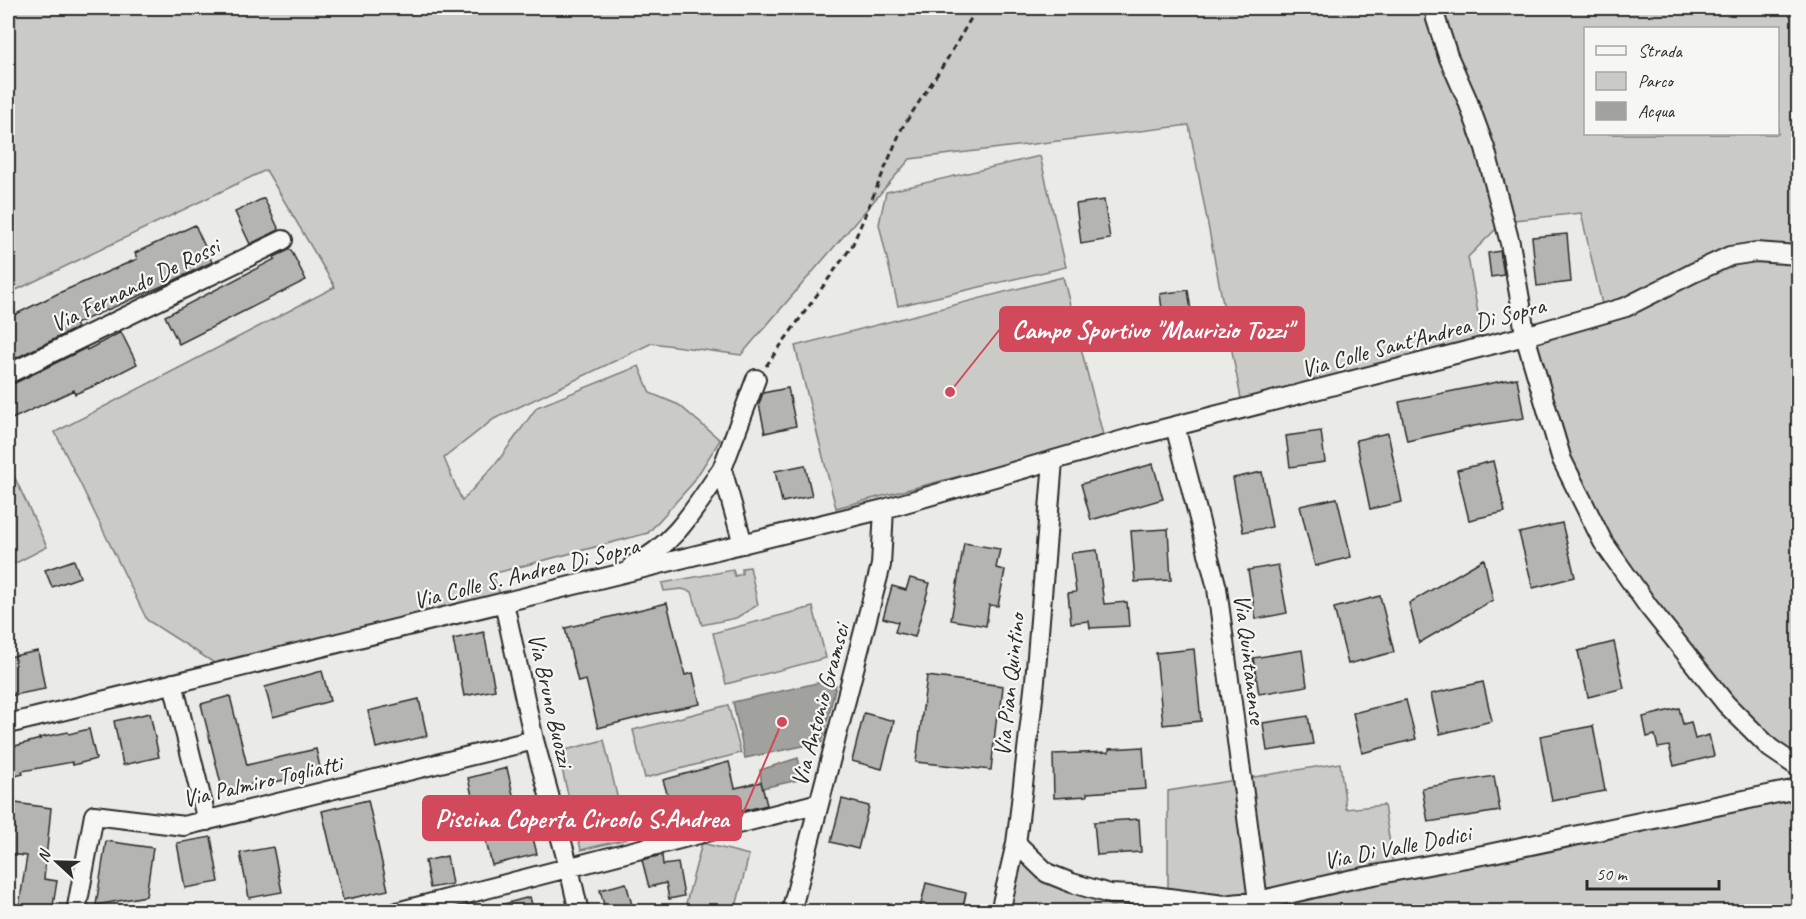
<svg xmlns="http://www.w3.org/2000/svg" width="1806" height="919" viewBox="0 0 1806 919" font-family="Caveat,sans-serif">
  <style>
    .green { fill: #cacac7; stroke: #7a7a79; stroke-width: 1.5; fill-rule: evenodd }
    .water { fill: #a1a19e; stroke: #727270; stroke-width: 1.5 }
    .building { fill: #b4b4b1; stroke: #2b2b2b; stroke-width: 1.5 }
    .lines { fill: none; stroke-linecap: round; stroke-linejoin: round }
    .minor-casing { stroke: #2b2b2b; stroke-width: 22 }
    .path { stroke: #2b2b2b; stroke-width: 3; stroke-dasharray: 6 4.5; stroke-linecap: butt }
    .minor { stroke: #f6f6f2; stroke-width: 18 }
    .labels { text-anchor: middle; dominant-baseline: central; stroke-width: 4.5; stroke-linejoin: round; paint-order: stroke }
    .street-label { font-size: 24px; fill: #2b2b2b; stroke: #f6f6f2 }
    .leader { fill: none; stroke: #d1495b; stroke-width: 2 }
    .callout-dot { fill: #d1495b; stroke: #f6f6f2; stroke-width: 2 }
    .callout { fill: #d1495b; stroke: #d1495b; stroke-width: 2 }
    .callout-label { font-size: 26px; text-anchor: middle; font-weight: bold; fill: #fff }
  </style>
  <rect width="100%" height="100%" fill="#eaeae6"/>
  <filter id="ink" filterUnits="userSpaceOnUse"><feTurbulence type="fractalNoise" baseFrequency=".0167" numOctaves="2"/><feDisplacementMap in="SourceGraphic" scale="12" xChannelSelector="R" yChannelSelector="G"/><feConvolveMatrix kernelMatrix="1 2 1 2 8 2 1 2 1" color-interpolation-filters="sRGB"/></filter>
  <g filter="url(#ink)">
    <!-- green -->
    <path class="green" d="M8 8H1798V778L1770 748 1603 542 1548 415 1525 336 1604 313 1581 213 1504 221 1468 257 1484 347 1243 409 1189 125 910 159 741 355 652 343 494 419 444 458 462 501 498 461 537 407 639 366 650 393 679 405 720 440 692 484 648 533 492 574 504 603 225 670 147 620 55 432 335 287 266 170 8 294ZM1586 28H1778V134H1586Z
      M1040 156 1066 267 898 306 879 224 886 192Z
      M1063 277 1104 439 836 508 795 346Z
      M8 465H9L47 547 8 567Z
      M750 567 758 605 736 618 702 625 692 592 682 589 664 591 662 583 733 570 735 576 742 574V568Z
      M813 607 826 658 726 684 713 633Z
      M728 705 741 753 645 778 633 730Z
      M604 740 627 839 581 850 558 752Z
      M1340 763 1346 809 1384 805 1394 870 1798 786V911L999 912 1016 843 1072 883 1111 906 1168 898V791Z
      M702 843 749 855 735 911H684Z"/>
    <!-- water -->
    <path class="water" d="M830 680 836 685 822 742 745 758 733 702Z
      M798 758 803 779 762 788 760 770Z"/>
    <!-- building -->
    <path class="building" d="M264 198 279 230 250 244 235 212Z
      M1104 200 1110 239 1081 244 1076 204Z
      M195 225 212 262 169 283 75 324 77 328 8 362V318L61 292 137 259 135 253Z
      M1567 234 1571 282 1537 286 1532 237Z
      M289 250H291L306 280 179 344 165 316 275 259 274 257Z
      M1500 251 1504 275 1491 277 1488 253Z
      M1188 290 1193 325 1165 330 1160 294Z
      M121 332 137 364 96 385 75 394 74 390 12 419 8 410V385L13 384 86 348 87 350Z
      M1517 378 1524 418 1474 426 1407 441 1399 402Z
      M788 388 796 426 765 433 759 404 763 393Z
      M1321 431 1325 462 1290 467 1286 436Z
      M1388 433 1402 502 1370 509 1356 440Z
      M1493 461 1505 512 1469 520 1457 470Z
      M1153 464 1163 499 1091 520 1081 484Z
      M805 465 812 496 782 502 775 471Z
      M1262 472 1272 527 1243 532 1233 478Z
      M1337 498 1351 557 1315 566 1300 506Z
      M1562 523 1575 577 1533 588 1519 533Z
      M1168 529 1171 580 1135 582 1131 531Z
      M964 543 1000 549 996 568 1005 570 998 606 989 605 986 626 951 620Z
      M1097 550 1104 604 1127 602 1129 626 1090 628 1089 621 1071 623 1068 593 1076 592 1071 553Z
      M1484 559 1493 600 1419 643 1409 603Z
      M74 560 80 577 52 587 45 570Z
      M1278 565 1287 613 1256 619 1248 570Z
      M910 578 930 583 915 637 895 632 898 622 883 618 892 586 906 590Z
      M1380 596 1394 652 1348 664 1334 608Z
      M667 603 685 675 693 673 700 704 652 714 598 728 586 680 578 682 565 628Z
      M484 632 495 690 464 696 453 639Z
      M1614 642 1624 688 1588 697 1578 651Z
      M1194 649 1201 721 1163 725 1156 653Z
      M1302 650 1307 686 1259 694 1253 658Z
      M38 651 45 689 8 696V657Z
      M322 671 330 701 273 717 265 687Z
      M927 676 1003 686 1000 715 997 714 991 770 916 762Z
      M1483 682 1492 721 1440 734 1431 694Z
      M230 696 247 765 316 749 321 772 270 783V779L223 792 201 704Z
      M419 699 427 736 376 748 368 711Z
      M1406 700 1416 739 1362 753 1353 713Z
      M1679 708 1683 724 1691 722 1695 739 1709 735 1714 756 1674 766 1669 746 1658 748 1655 735 1647 737 1643 717Z
      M150 713 159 757 123 765 114 721Z
      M864 713 894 721 882 769 852 761Z
      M1308 716 1313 744 1267 751 1263 723Z
      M1593 726 1605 791 1552 801 1540 736Z
      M89 729 96 759 73 765 72 762 22 771 23 774 8 778V736L12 735 15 746 40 739 39 738 68 732 69 734Z
      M1143 747 1146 789 1087 793V796L1054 798 1053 754 1109 752V749Z
      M729 762 735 788 761 782 767 805 701 821 695 797 670 803 663 780Z
      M507 768 514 799 475 809 468 778Z
      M1494 776 1500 811 1428 822 1422 788Z
      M842 799 869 806 858 849 831 842Z
      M368 800 388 890 343 900 322 811Z
      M8 802 51 808 44 879 57 881 52 912H18L27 856 8 854Z
      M1139 819 1141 852 1097 855 1094 822Z
      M529 822 537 854 492 865 484 834Z
      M211 837 219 882 185 888 177 843Z
      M106 841 153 848 146 896 96 905Z
      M273 847 282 892 249 898 240 853Z
      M662 855 663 865 678 863 684 896 669 899 666 883 649 887 642 860Z
      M447 856 452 884 430 888 425 861Z
      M626 883 634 912H606L600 890Z
      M926 883 966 893 962 912H919Z
      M530 897 534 912H493V907Z"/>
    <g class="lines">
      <!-- minor casing -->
      <g class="minor-casing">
        <path id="minor" d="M1435 8 1436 19 1448 56 1467 99 1485 148 1510 243 1521 305 1525 336 1562 460 1603 542 1648 606 1726 704 1770 748 1798 767
          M8 374 283 240
          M1175 426 1217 588 1258 901
          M743 544 722 469 756 379
          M633 565C675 545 696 506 722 469
          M504 603 534 740 569 868 579 912
          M173 683 207 821
          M8 724 884 509 1144 434 1525 336 1626 307 1693 273 1730 256 1756 252 1798 255
          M1016 843 1047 873 1072 883 1110 894 1153 896 1224 905 1258 901 1353 879 1488 854 1792 790 1798 786
          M76 912 94 815 184 826 534 740
          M397 912 819 803
          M791 912 881 565 884 509
          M1000 912 1016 843 1018 828 1035 681 1053 461"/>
      </g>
      <!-- path -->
      <path class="path" d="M766 366 852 246 902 128 946 61 977 8"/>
      <!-- minor -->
      <use href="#minor" class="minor"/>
    </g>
  </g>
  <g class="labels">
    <!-- street labels -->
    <g class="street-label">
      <text transform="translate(135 285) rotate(-26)">Via Fernando De Rossi</text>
      <text transform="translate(1423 337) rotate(-15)">Via Colle Sant'Andrea Di Sopra</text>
      <text transform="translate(526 573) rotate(-14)">Via Colle S. Andrea Di Sopra</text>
      <text transform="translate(1250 659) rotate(83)">Via Quintanense</text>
      <text transform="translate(1009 685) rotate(-84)">Via Pian Quintino</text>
      <text transform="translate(551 700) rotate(77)">Via Bruno Buozzi</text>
      <text transform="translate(820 705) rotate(-75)">Via Antonio Gramsci</text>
      <text transform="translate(262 781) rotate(-13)">Via Palmiro Togliatti</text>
      <text transform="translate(1397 847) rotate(-11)">Via Di Valle Dodici</text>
    </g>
  </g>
  <!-- callouts -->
  <path class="leader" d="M950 392L1000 329M782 722L741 818"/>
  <g class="callout-dot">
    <circle cx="950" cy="392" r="6"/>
    <circle cx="782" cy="722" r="6"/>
  </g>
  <g class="callout">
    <rect x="1000" y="307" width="304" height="44" rx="6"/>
    <rect x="423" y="796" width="318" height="44" rx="6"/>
  </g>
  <g class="callout-label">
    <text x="1152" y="338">Campo Sportivo "Maurizio Tozzi"</text>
    <text x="582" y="827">Piscina Coperta Circolo S.Andrea</text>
  </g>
  <!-- margin -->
  <rect width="1806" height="919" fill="none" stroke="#f6f6f2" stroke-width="30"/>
  <rect x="15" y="15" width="1776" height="889" fill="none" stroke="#2b2b2b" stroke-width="2" filter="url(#ink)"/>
  <!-- legend -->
  <rect x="1584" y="27" width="195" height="108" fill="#f6f6f2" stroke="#a5a5a2" stroke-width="1.5"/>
  <rect x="1596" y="46" width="30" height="9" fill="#f6f6f2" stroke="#a5a5a2" stroke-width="1.5"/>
  <text x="1638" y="57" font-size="18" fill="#2b2b2b">Strada</text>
  <rect x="1596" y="72" width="30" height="18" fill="#cacac7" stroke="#a5a5a2" stroke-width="1.5"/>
  <text x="1638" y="87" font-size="18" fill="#2b2b2b">Parco</text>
  <rect x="1596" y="102" width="30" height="18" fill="#a1a19e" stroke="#a5a5a2" stroke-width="1.5"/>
  <text x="1638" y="117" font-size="18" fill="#2b2b2b">Acqua</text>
  <!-- north arrow -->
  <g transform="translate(57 862) rotate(292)" stroke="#f6f6f2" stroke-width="4.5" paint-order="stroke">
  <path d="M0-4.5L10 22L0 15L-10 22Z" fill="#2b2b2b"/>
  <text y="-9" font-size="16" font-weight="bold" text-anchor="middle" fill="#2b2b2b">N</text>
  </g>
  <!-- scale -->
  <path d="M1587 880v9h132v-9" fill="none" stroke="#2b2b2b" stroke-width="3"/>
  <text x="1596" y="880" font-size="18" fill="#2b2b2b" stroke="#f6f6f2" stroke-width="4.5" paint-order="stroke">50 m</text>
</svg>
